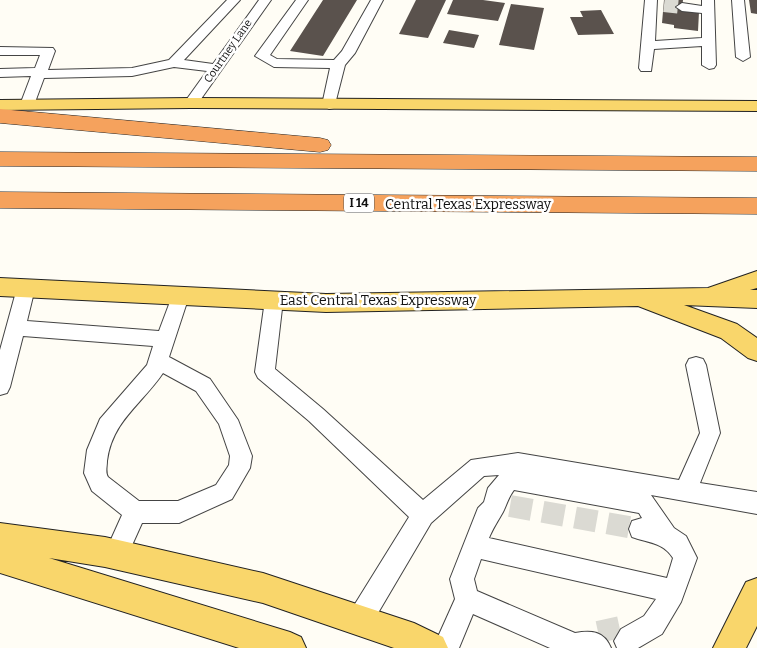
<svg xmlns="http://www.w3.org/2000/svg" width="757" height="648" viewBox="0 0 757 648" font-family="Bitter,serif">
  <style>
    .building { fill: #5a524d }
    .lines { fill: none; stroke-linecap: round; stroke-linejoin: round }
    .minor-tunnel-far1 { stroke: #dbdad3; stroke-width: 14; stroke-dasharray: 14 7; stroke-linecap: butt }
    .minor-tunnel { stroke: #dbdad3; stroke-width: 22; stroke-dasharray: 22 11; stroke-linecap: butt }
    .minor-casing { stroke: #444; stroke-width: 2 }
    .major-casing { stroke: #222; stroke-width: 2 }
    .highway-casing { stroke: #222; stroke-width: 1 }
    .minor { fill: #fff; fill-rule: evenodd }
    .major { fill: #f9d66b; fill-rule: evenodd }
    .highway { fill: #f5a25d; fill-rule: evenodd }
    .labels { text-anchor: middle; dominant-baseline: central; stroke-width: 5; stroke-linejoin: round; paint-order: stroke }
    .far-street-label { font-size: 11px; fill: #111; stroke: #fff }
    .shield { fill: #fff; stroke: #585858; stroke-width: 1 }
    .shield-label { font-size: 12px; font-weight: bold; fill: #111 }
    .street-label { font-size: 14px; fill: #111; stroke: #fff }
  </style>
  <rect width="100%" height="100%" fill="#fffdf5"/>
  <!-- building -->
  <path class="building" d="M323 0H357L323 56 290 51Z
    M416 0H446L428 38 399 34Z
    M453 0H483L505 3 498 21 447 14Z
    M664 0H683L682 9 699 12 698 31 674 28V25L662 23Z
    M749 0H757V14L751 13Z
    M511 4 544 8 534 50 499 45Z
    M601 10 614 34 578 35 570 17H583L580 11Z
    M449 30 479 35 474 48 443 43Z"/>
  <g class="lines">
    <!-- minor-tunnel-far1 -->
    <path class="minor-tunnel-far1" d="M664 5 682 7"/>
    <!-- minor-tunnel -->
    <path class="minor-tunnel" d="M510 506 640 529
      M598 632 621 627"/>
    <!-- minor casing -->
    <g class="minor-casing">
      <path id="minor" d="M227 0H240L184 60 213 64 259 0H271L196 106 191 107 184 103 207 71 174 67 132 76 44 78 34 105 27 109 20 105 31 76 0 77V69L35 68 40 55H0V47L53 48 55 51 48 70 132 68 169 60Z
        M296 0H308L270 55 277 59 334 60 342 51 371 0H383L355 53 345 65 334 108 329 109 322 105 330 68 274 67 255 56Z
        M645 0H657L655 41 702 38V13L682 11 676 7 682 3 702 6V0H714L716 65 714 68 709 69 702 65V46L654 49 651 71H641L639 68Z
        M732 0H744L750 57 743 61 736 57Z
        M26 281 32 283 35 288 27 321 159 331 174 291 180 289 186 291 189 296 169 357 210 379 238 420 252 456 250 468 232 499 179 523H142L124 563 116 567 108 563 104 555 122 515 92 491 84 473 87 450 100 419 147 365 153 346 23 336 10 387 7 393 0 395V350L17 288 20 283ZM163 373 196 391 219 424 230 456 229 465 216 485 178 501H139L108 477C105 472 107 467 107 461 112 421 142 404 163 373Z
        M274 293 280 295 283 300 275 369 323 409 423 500 471 460 518 453 679 480 700 433 686 365 689 359 696 357 703 359 706 365 720 433 700 483 757 492V514L651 495 674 528 686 536 697 558 681 602 662 634 638 648H617L614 641 621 629 644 616 656 599 481 559 474 579 477 591 575 633C592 630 604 631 611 648H550L473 614 459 648H433L455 599 450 579 478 508 484 502 488 488 499 475 484 476 431 523 368 630 359 633 350 630 347 621 350 612 409 517 309 421 258 378 255 372 265 300 268 295ZM514 490 639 513 642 518 632 521 629 529 632 537C648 543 663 542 673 558L667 578 489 538C493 528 498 521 503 512 507 504 508 498 514 490Z"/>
    </g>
    <!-- major casing -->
    <g class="major-casing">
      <path id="major" d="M191 98 757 101V111L191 108 0 110V100Z
        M757 271V288L750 290H757V308L684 305 737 324 757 338V361L748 358 721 338 638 306 326 312 0 296V278L326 294 708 288Z
        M0 523 105 537 263 573 414 623 443 637 448 648H394L263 603 105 567 49 558 290 632 301 637 306 648H239L0 573Z
        M757 578V626L746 648H713L746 582Z"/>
    </g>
    <!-- highway casing -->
    <g class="highway-casing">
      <path id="highway" d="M0 109 320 138 328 140 331 145 328 150 320 152 0 123Z
        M0 152 757 157V171L0 166Z
        M0 192 757 198V214L0 208Z"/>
    </g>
    <!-- minor -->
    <use href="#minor" class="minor"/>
    <!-- major -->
    <use href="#major" class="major"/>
    <!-- highway -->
    <use href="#highway" class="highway"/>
  </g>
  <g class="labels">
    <!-- far-street labels -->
    <g class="far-street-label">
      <text transform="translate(228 51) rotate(-55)">Courtney Lane</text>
    </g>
    <!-- shield labels -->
    <rect class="shield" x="344" y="193.5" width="30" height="19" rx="4"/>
    <g class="shield-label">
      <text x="359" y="203">I 14</text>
    </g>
    <!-- street labels -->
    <g class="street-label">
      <text x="468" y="204">Central Texas Expressway</text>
      <text x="378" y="300">East Central Texas Expressway</text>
    </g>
  </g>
</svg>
